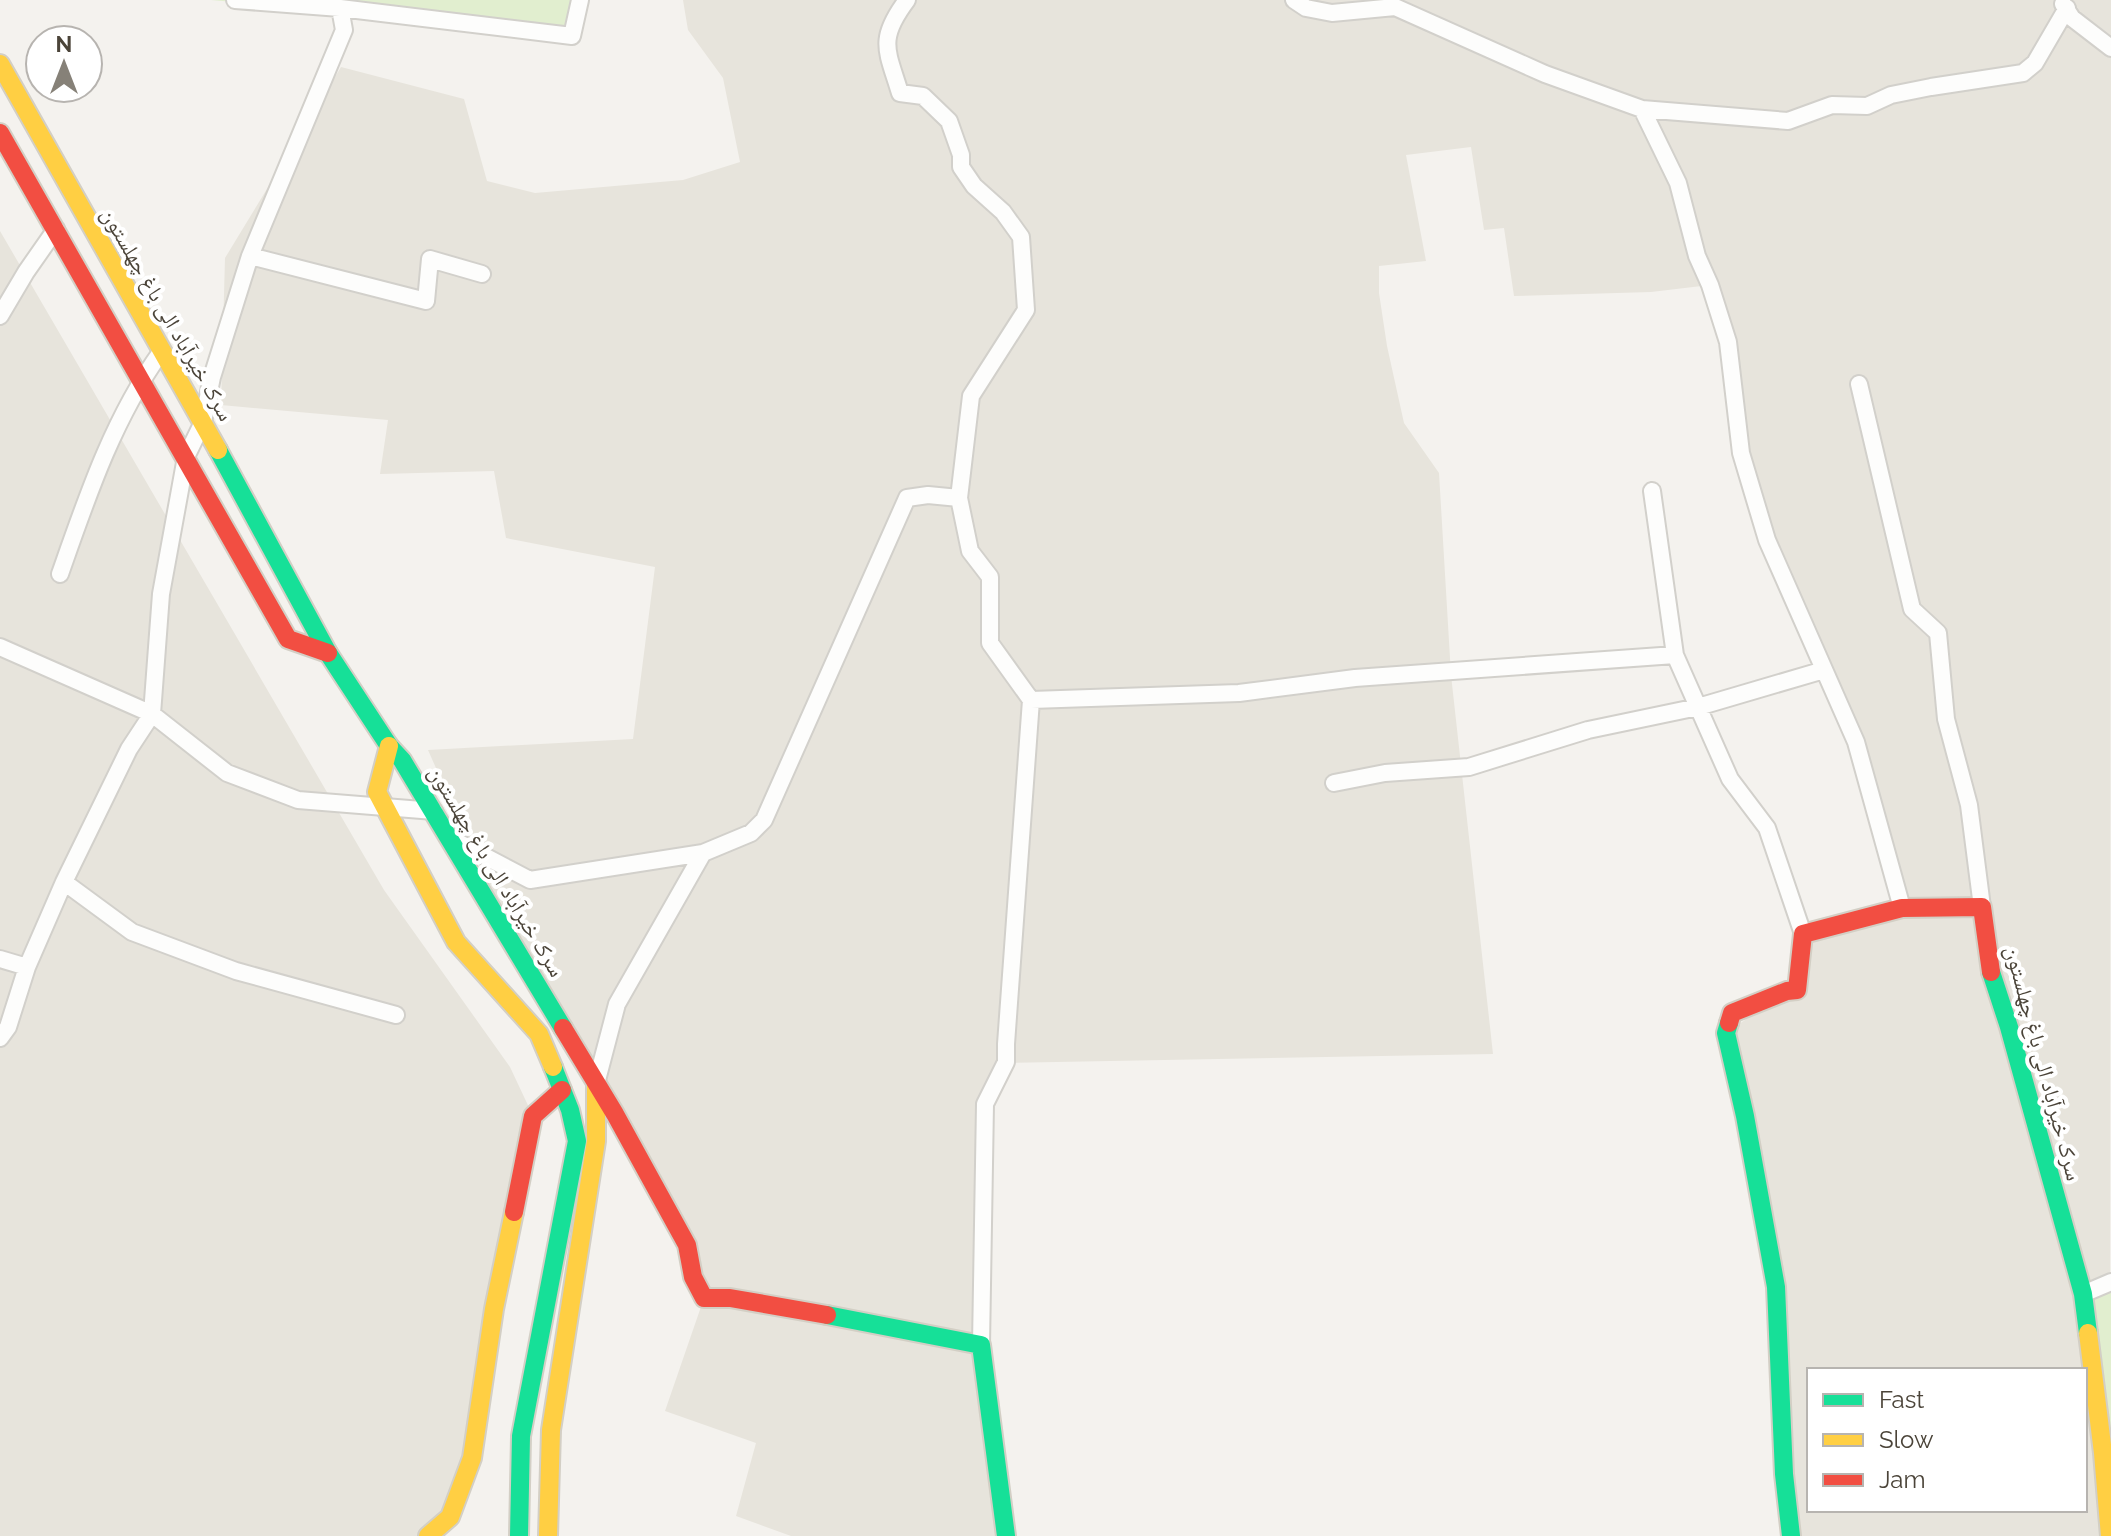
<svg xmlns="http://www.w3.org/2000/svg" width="2111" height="1536" viewBox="0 0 2111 1536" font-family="Raleway,'Noto Naskh Arabic',sans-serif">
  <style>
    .residential { fill: #e7e4dc; fill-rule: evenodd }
    .green { fill: #e1eecf }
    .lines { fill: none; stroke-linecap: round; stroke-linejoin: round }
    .street-casing { stroke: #d2d0cb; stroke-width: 20 }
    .fast-casing { stroke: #d3cfc5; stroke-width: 22 }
    .slow-casing { stroke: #d3cfc5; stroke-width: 22 }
    .jam-casing { stroke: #d3cfc5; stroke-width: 22 }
    .street { stroke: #fdfdfc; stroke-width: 16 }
    .fast { stroke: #16e098; stroke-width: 18 }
    .slow { stroke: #ffcf43; stroke-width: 18 }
    .jam { stroke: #f24e42; stroke-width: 18 }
    .labels { text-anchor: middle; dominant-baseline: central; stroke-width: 8; stroke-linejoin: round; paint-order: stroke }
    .street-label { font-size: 22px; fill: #4b4439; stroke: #fff }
  </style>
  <rect width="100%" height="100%" fill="#f4f2ee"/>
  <!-- residential -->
  <path class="residential" d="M683 0H2111L2110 1536H1791L1776 1287 1726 1033 1787 991 1803 934 1902 908 1856 742 1767 540 1710 285 1651 292 1514 296 1504 228 1484 230 1471 147 1406 155 1426 261 1379 266V293L1387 346 1404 423 1439 473 1451 675 1493 1054 1006 1063 985 1104 981 1345 1006 1536H791L736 1516 756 1443 665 1411 704 1298 494 899 428 750 633 739 655 567 506 538 494 471 380 474 388 420 221 405 225 258 341 67 464 99 487 181 535 193 683 180 740 162 723 78 688 30ZM1809 1370H2085V1510H1809Z
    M0 231 384 890 510 1067 533 1116 472 1458 428 1536H0Z"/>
  <!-- green -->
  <path class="green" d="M211 0H578L570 32Z
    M2111 1284V1536L2083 1294Z"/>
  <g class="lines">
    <!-- street casing -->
    <g class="street-casing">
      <path id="street" d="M235 0 340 8 572 36 580 0
        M907 0C877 40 887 50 900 93L923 96 949 121 961 155V167L974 186 1003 212 1021 237 1026 310 971 396 959 498 970 551 990 577V643L1031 700 1006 1044V1062L985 1104 981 1345
        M1294 0 1306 8 1332 13 1395 7 1545 74 1642 109 1678 183 1697 256 1710 285 1728 342 1741 453 1767 540 1856 742 1902 908
        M2063 4 2072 18 2111 48
        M1642 109 1788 121 1832 105 1867 106 1891 95 1931 87 2023 73 2035 63 2067 8
        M250 256 426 301 430 259 482 274
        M0 316 26 272 56 229
        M1859 384 1912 609 1938 633 1946 719 1969 805 1982 907
        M1652 491 1675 655 1730 779 1767 828 1803 934
        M60 574C87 497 113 419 161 352
        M0 647 152 714 227 773 298 800 434 811
        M1031 700 1239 693 1355 678 1675 655
        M1334 783 1385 773 1469 767 1588 730 1698 707 1824 670
        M452 839 530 880 703 853 751 833 764 820 907 498 928 495 959 498
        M64 882 132 932 236 971 396 1015
        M0 959 27 967
        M0 1038 8 1027 27 967 64 882 129 749 152 714 161 594 186 457 203 422 212 377 250 256 344 30 340 8
        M596 1084 617 1004 703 853
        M2083 1294 2111 1282"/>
    </g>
    <!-- fast casing -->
    <g class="fast-casing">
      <path id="fast" d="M218 450 328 653 389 746 402 760 563 1028
        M1991 972 2009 1027 2083 1294 2088 1333
        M1729 1023 1726 1033 1745 1116 1776 1287 1784 1474 1791 1536
        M827 1315 981 1345 1006 1536
        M519 1536 521 1436 577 1141 570 1110 553 1067"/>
    </g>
    <!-- slow casing -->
    <g class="slow-casing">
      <path id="slow" d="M0 64 218 450
        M389 746 377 792 456 942 539 1034 553 1067
        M2088 1333 2103 1453 2110 1536
        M428 1536 450 1517 472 1458 494 1309 514 1212
        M548 1536 551 1430 596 1141V1084"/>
    </g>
    <!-- jam casing -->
    <g class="jam-casing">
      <path id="jam" d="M0 133 288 639 328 653
        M1729 1023 1732 1013 1787 991 1797 990 1803 934 1902 908 1982 907 1991 972
        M563 1028 615 1114 687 1245 693 1277 704 1298H730L827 1315
        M514 1212 533 1116 562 1090"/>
    </g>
    <!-- street -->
    <use href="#street" class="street"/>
    <!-- fast -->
    <use href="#fast" class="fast"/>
    <!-- slow -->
    <use href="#slow" class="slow"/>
    <!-- jam -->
    <use href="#jam" class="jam"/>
  </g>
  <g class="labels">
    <!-- street labels -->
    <g class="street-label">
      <text transform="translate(168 314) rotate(60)">سرک خیرآباد الی باغ چهلستون</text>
      <text transform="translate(497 871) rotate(59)">سرک خیرآباد الی باغ چهلستون</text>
      <text transform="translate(2044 1063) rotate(75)">سرک خیرآباد الی باغ چهلستون</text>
    </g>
  </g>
  <!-- legend -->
  <rect x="1807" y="1368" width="280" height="144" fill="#ffffff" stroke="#b7b4b0" stroke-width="2"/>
  <rect x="1823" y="1394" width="40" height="12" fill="#16e098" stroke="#b7b4b0" stroke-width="2"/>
  <text x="1879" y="1408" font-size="24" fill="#4b4439">Fast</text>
  <rect x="1823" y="1434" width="40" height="12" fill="#ffcf43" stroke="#b7b4b0" stroke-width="2"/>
  <text x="1879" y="1448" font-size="24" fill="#4b4439">Slow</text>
  <rect x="1823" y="1474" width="40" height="12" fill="#f24e42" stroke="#b7b4b0" stroke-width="2"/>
  <text x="1879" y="1488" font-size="24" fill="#4b4439">Jam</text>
  <!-- north arrow -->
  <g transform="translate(64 64)"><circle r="38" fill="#ffffff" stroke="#b7b4b0" stroke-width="2"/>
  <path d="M0-6L14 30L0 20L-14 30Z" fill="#868178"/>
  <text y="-12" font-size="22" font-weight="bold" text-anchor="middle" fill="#4b4439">N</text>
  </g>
</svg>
